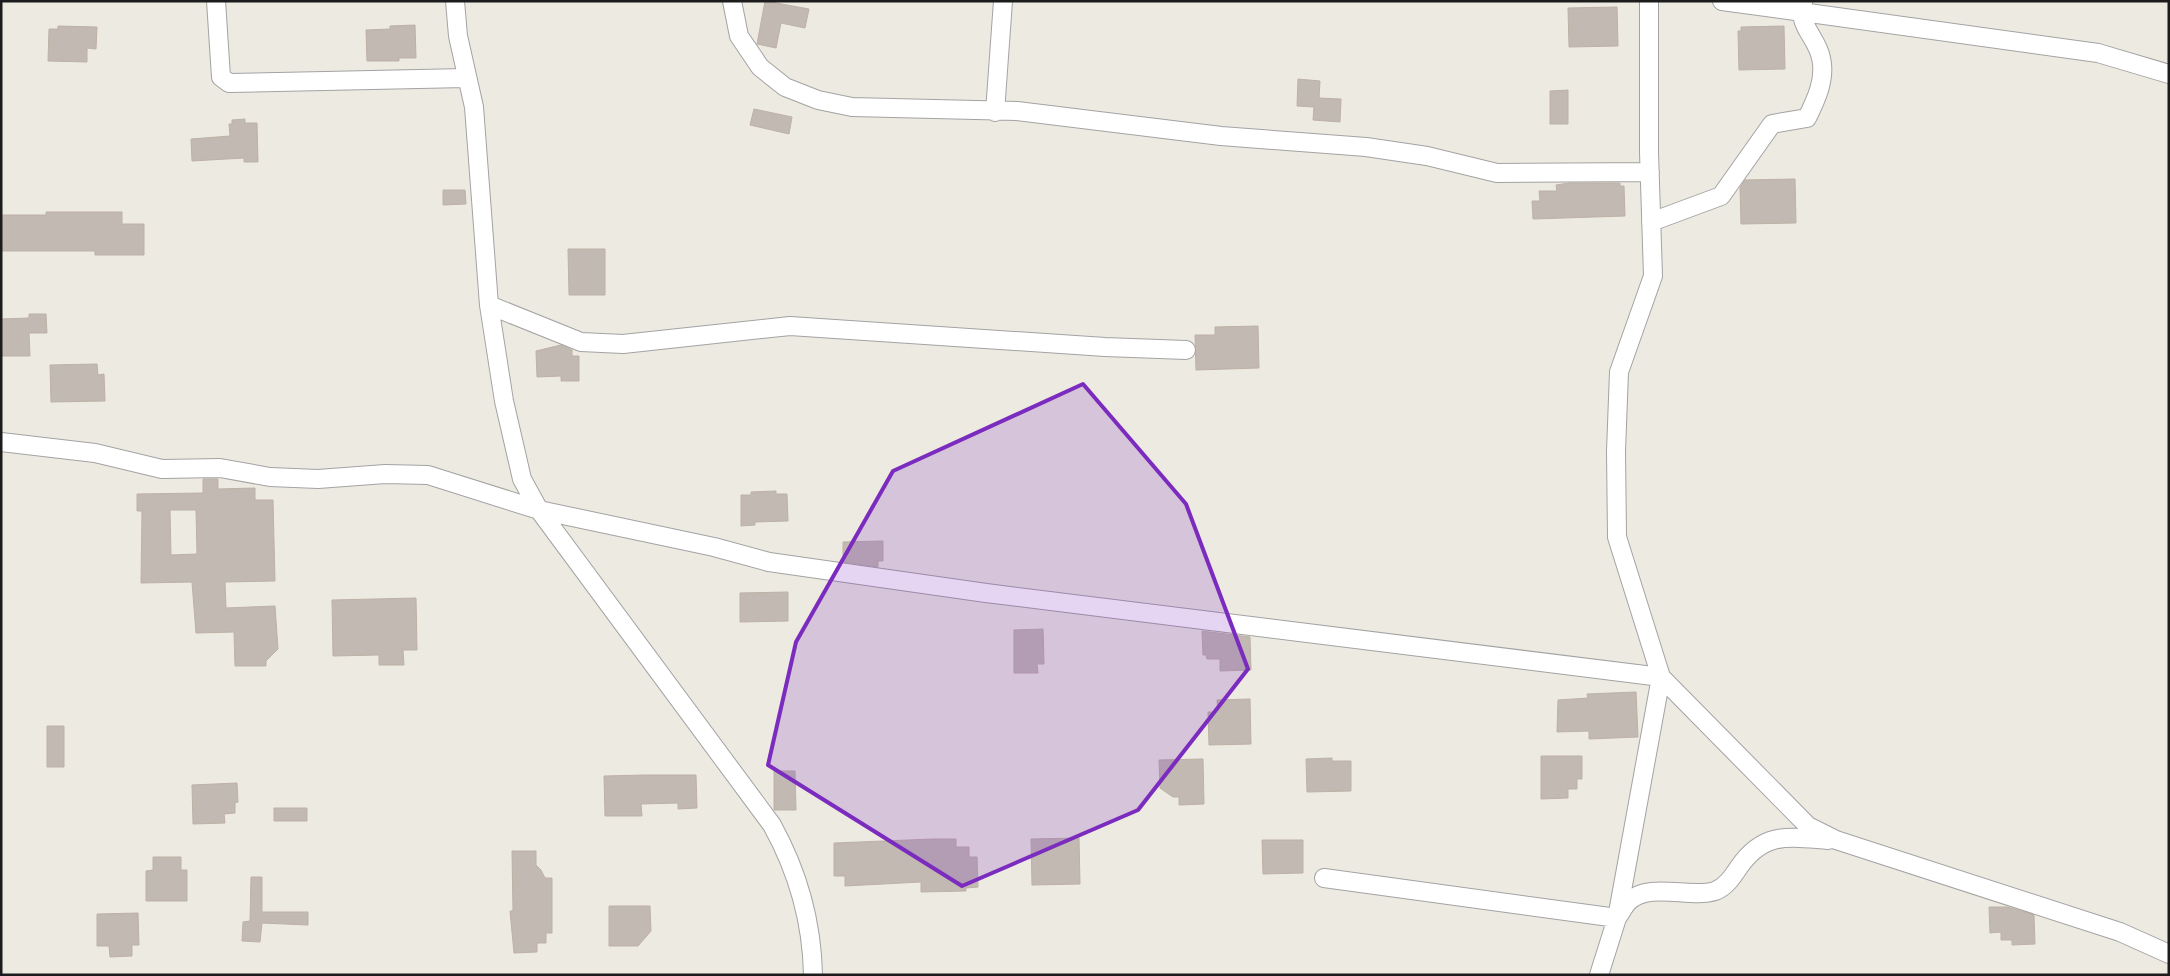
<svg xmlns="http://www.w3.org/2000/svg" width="2170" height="976" viewBox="0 0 2170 976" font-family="Karla,sans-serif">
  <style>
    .building { fill: #c1b9b2; stroke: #beb1a5; fill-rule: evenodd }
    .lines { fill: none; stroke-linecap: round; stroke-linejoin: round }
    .street-casing { stroke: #a3a3a3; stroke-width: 20 }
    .street { stroke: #fff; stroke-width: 18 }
    .marked { fill: #7b2cbf; fill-opacity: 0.2; stroke: #7b2cbf; stroke-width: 4; stroke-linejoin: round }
  </style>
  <rect width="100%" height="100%" fill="#edeae2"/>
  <!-- building -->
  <path class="building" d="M765 1 809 9 805 28 781 23 776 48 757 44Z
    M1617 7 1618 46 1569 47 1568 8Z
    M415 25 416 58H399V61H367L366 30 390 29V26Z
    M58 26 97 27 96 49 87 48V62L48 61 49 29H58Z
    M1784 26 1785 69 1739 70 1738 31H1741V27Z
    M1298 79 1320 81 1319 98 1341 99 1340 122 1313 120 1314 107 1297 106Z
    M1568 90V124H1550V91Z
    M754 109 792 117 789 134 750 125Z
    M245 119V123H257L258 162H244V158L192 161 191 139 230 136 229 124H232V120Z
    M1795 179 1796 223 1741 224 1740 188 1745 180Z
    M1569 183H1620V186H1624L1625 216 1533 219 1532 201H1540L1539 191H1557L1556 185Z
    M443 190H465L466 204 443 205Z
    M46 212H122V224H144V255H95V251H1V215H46Z
    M568 249H605V295H569Z
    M29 314H46L47 333H29L30 356H1V319L29 318Z
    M1258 326 1259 368 1196 370 1195 335H1215V327Z
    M561 345 572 350V356H579V381H561V376L537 377 536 351Z
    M97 364 98 375 104 374 105 401 51 402 50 365Z
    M203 479H218V489L255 488V500H273L275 581 225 582 226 608 275 606 278 649 266 661V666H235L234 632 196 633 192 582 141 583 142 511H137V494L203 493ZM170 510H196L197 554 171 555Z
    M776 491V494H787L788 521 755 522V525L741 526V495H751V492Z
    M883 541V561H878V567L843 562V542Z
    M788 592V621L740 622V593Z
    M416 598 417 650H403L404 665H379V655L333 656 332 600Z
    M1043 629 1044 664H1037L1038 673H1014V630Z
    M1202 631 1250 637 1251 670 1220 671V659H1207L1206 655H1203Z
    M1636 692 1638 737 1589 739V731L1557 732 1558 700 1588 698 1587 694Z
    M1250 699 1251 744 1209 745 1208 712H1218L1217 700Z
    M47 726H64V767H47Z
    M1541 756H1582V779H1577V789H1568V798L1541 799Z
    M1332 758V761H1351V791L1307 792 1306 759Z
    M1203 759 1204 804 1179 805V797H1173L1160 788 1159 760Z
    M774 771H795L796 810H774Z
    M645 775H696L697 808 678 809V803L641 804 642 816H605L604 776Z
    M237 783 238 802 235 803V813L224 814 225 823 193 824 192 785Z
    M274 808H307V821H274Z
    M1079 838 1080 884 1032 885 1031 839Z
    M933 839H956V847H969V857H977L978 887 966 888V891L921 892V882L845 886V876H834V843Z
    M1262 840H1303V873L1263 874Z
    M512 851H536V865L541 870 545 878H552V933H546V943H537V952L514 953 510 911H513Z
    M153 857H181V870H187V901H146V871L153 870Z
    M251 877H262V912H308V925L262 923 260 942 242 941 243 922 250 921Z
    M609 906H650L651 931 638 946H609Z
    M1989 907H2007L2034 915 2035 944 2012 945V940H2001V932L1990 933Z
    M138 913 139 945H132V956L110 957 109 946H97V914Z"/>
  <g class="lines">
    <!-- street casing -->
    <g class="street-casing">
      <path id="street" d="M216 1 221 77 229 83 466 78
        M455 1 458 36 474 107 489 305 504 401 522 479 539 510 772 825C798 872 812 921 813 975
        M732 1 739 36 760 67 785 87 818 100 852 107 1017 111 1221 136 1366 147 1427 156 1497 173 1650 172
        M1722 1 2098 53 2169 74
        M995 112 1003 1
        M1651 222 1721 196 1772 124 1807 118C1816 100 1826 79 1821 58 1817 37 1797 26 1803 2
        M489 305 581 342 623 344 790 326 1105 347 1186 350
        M1 442 95 453 162 469 220 468 270 477 318 479 385 474 428 475 539 510 714 547 769 562 986 593 1661 677 1808 826 1836 840 2120 932 2169 954
        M1324 878 1617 918C1621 913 1624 906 1628 902 1649 881 1690 899 1715 891 1726 887 1733 876 1739 867 1764 831 1789 837 1828 840
        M1599 975 1617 918 1661 677 1617 537 1616 451 1619 372 1653 276 1649 152V1"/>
    </g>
    <!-- street -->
    <use href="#street" class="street"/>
  </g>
  <!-- marked area -->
  <path class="marked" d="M1083 384 1186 504 1248 669 1138 810 962 886 768 765 796 642 893 471Z"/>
  <!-- border -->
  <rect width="2170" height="976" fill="none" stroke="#1c1c1c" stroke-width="5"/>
</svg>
